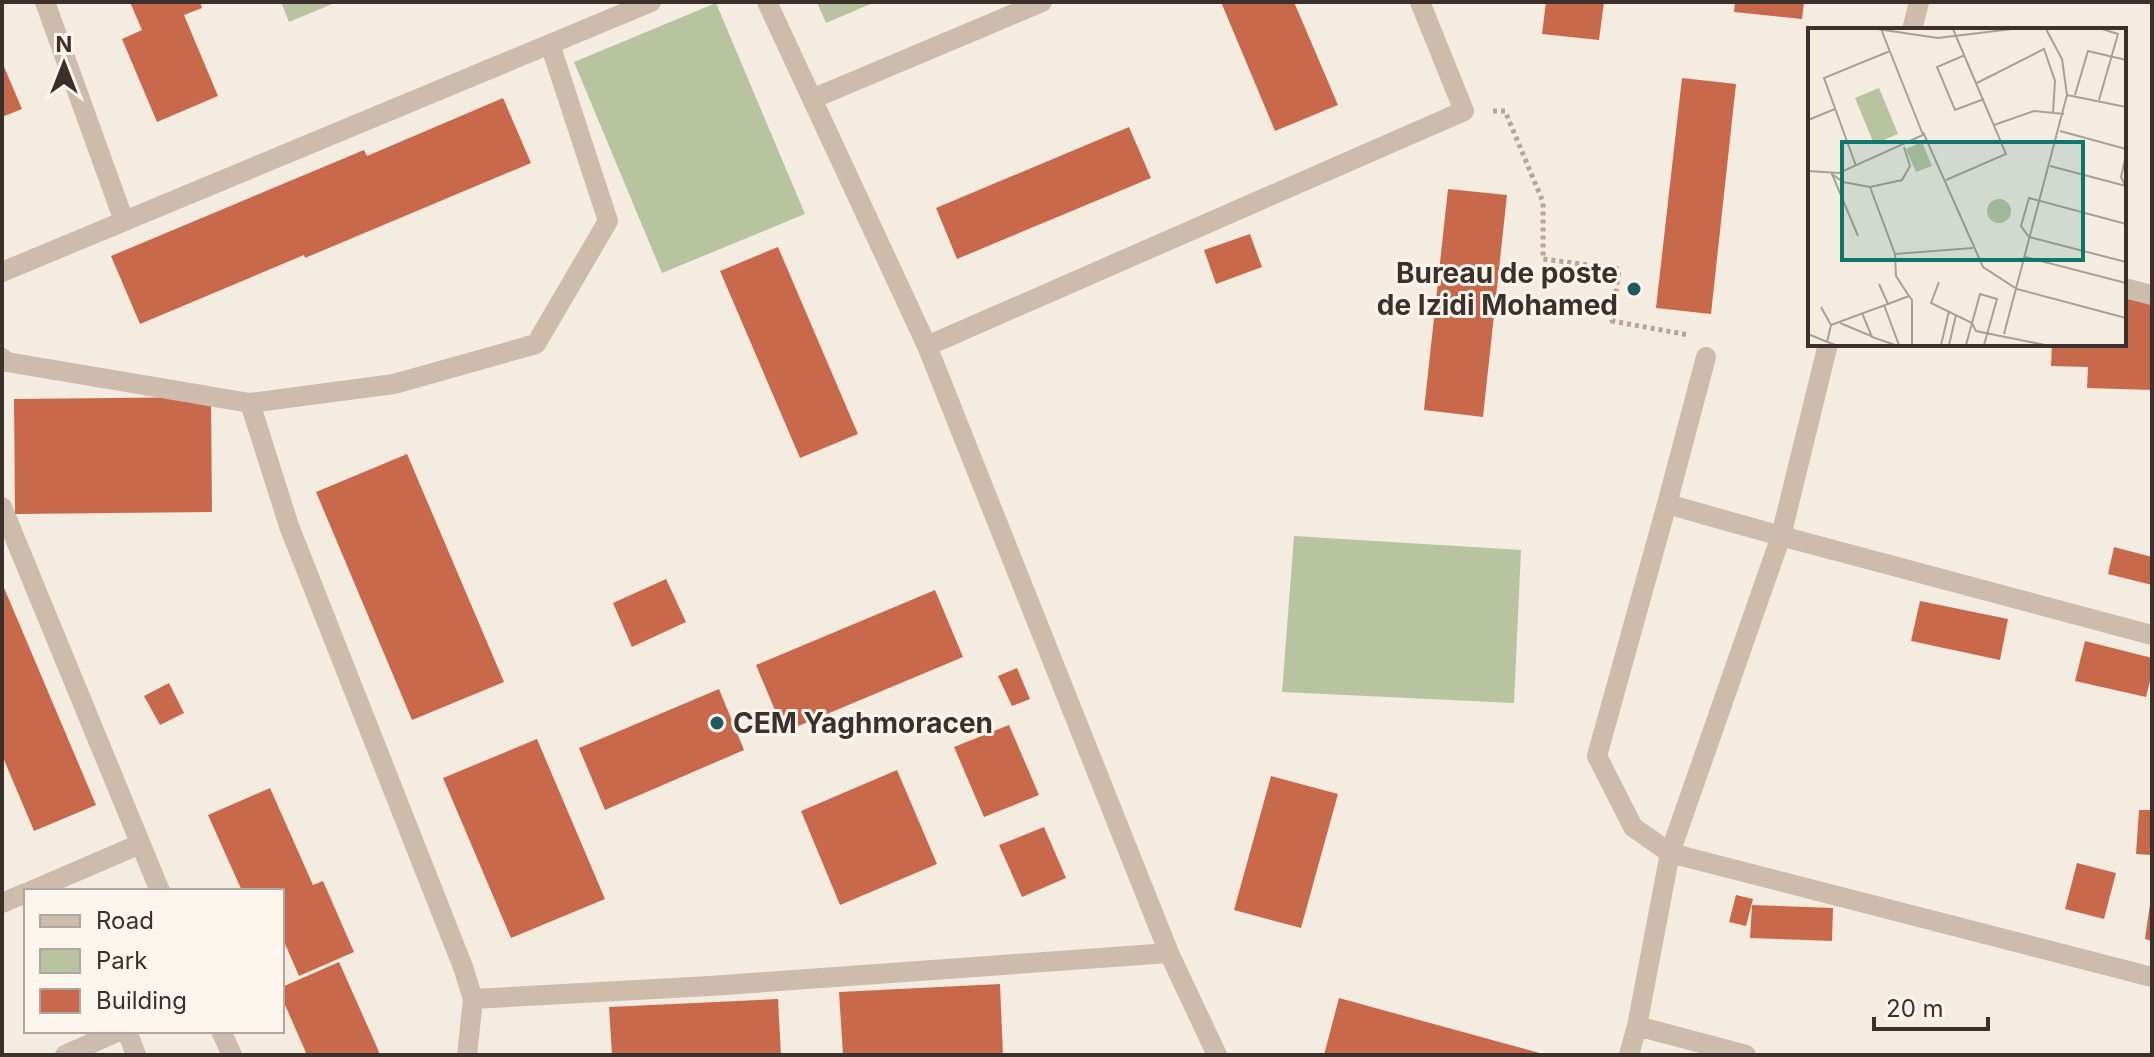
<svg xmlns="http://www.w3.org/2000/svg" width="2154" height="1057" viewBox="0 0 2154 1057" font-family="Inter,sans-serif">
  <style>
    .green { fill: #b8c4a0 }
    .building { fill: #c8694b }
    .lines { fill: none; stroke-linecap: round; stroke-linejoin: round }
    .path { stroke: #b9a596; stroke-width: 5; stroke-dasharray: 4 4; stroke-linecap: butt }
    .minor { stroke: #cdbbac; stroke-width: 20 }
    .poi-dot { fill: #1f5a5e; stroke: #fbf5ee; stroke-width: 3 }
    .labels { text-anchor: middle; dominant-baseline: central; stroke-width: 6; stroke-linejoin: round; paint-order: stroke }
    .poi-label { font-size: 28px; font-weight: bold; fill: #3b302b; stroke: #fbf5ee; text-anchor: end }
    .inset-road { fill: none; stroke: #aaa098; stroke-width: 2 }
    .view { fill: #0f766e; fill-opacity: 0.15; stroke: #0f766e; stroke-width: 4 }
    .inset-edge { fill: none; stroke: #3b302b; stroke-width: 4 }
  </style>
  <rect width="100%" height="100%" fill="#f4ebe1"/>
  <!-- green -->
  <path class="green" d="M281 2H337L289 22Z
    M817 2H875L826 23Z
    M716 3 805 214 662 273 574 62Z
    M1294 536 1521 550 1514 703 1282 692Z"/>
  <!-- building -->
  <path class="building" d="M130 2H200L202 8 184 15 218 96 157 122 122 39 142 30Z
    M1221 2H1294L1338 105 1275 131Z
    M1546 2H1604L1599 40 1542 34Z
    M1735 2H1804L1802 19 1734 12Z
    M2 62 22 109 2 117Z
    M1682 78 1736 84 1711 314 1656 308Z
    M503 98 531 163 305 258 304 255 140 324 111 256 364 150 367 156Z
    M1129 127 1151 178 957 259 936 208Z
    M1448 189 1507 195 1483 417 1424 410Z
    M1250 234 1262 267 1216 284 1204 250Z
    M778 247 858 434 800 458 720 271Z
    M2126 296 2152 297V390L2087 388 2088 367 2051 366 2052 344H2124V302L2126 303Z
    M211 397 212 512 15 514 14 399Z
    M407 454 504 682 412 720 316 492Z
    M2114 547 2152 557V585L2108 574Z
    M666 579 686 622 632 647 613 603Z
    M2 583 96 805 34 831 2 755Z
    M935 590 963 657 784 732 756 665Z
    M1920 601 2008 619 2000 660 1911 641Z
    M2085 641 2152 658V673L2146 697 2075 681Z
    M1017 668 1030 699 1012 706 998 676Z
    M169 683 184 713 160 725 144 696Z
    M719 689 744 750 605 810 579 748Z
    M1009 725 1039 795 984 817 954 747Z
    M537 739 605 899 511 938 443 778Z
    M897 770 937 864 840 905 801 811Z
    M1271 776 1338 794 1301 928 1234 910Z
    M270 788 313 885 323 881 354 952 299 976 282 937V891H242L208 815Z
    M2139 810H2152V855L2136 854Z
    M1044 827 1066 878 1022 897 999 845Z
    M2077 863 2116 873 2104 919 2065 909Z
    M1736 895 1753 899 1746 926 1729 922Z
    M2150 904H2152V941L2145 939Z
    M1752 905 1833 908 1832 941 1750 938Z
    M339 962 376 1045 380 1055H307L282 998V987Z
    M1000 984 1003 1055H843L839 992Z
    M1339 998 1543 1054 1542 1055H1324Z
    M778 999 781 1055H612L609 1007Z"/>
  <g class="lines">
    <!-- path -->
    <path class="path" d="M1493 111H1505L1543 202V259L1619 269 1612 321 1689 335"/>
    <!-- minor -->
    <path class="minor" d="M45 2 124 221
      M767 2 927 346 1169 953 1217 1055
      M1912 30 1919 2
      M812 99 1042 2
      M2 272 651 2
      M2124 288 2152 295
      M927 346 1464 111 1420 2
      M2 358 7 362 250 403 394 384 536 344 608 221 550 44
      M250 403 289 526 463 967 473 999 710 986 1169 953
      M1667 504 1706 357
      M2 507 160 891
      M2152 635 1781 536 1667 504 1597 756 1633 827 1670 853 2152 977
      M31 891 140 844
      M2 903 26 893
      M1637 1026 1746 1055
      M127 1031 136 1055
      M221 1031 232 1055
      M65 1055 119 1031
      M467 1055 473 999
      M1629 1055 1637 1026 1670 853 1781 536 1828 344"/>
  </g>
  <!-- markers -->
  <g class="poi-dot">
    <circle cx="1634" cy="289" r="8"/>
    <circle cx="717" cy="723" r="8"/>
  </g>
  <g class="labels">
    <!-- poi labels -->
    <g class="poi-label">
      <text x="1618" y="273">Bureau de poste<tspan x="1618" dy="32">de Izidi Mohamed</tspan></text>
      <text x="733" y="723" text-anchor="start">CEM Yaghmoracen</text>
    </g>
  </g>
  <!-- overview -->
  <g transform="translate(1808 28)">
    <rect width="318" height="318" fill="#f4ebe1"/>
    <path d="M71 60 90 106 66 116 47 70ZM114 114 124 138 108 144 98 121ZM179 183a12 12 0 1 1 24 0a12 12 0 1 1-24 0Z" fill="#b8c4a0"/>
    <path class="inset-road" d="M69 1 130 10 204 1M157 27 129 39 147 82 176 71M169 55 236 21 247 53 245 85M259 67 318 79M267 67 280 23 318 32M291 72 310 6 294 1M0 92 27 81M186 97 226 83 256 86M252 103 318 121M115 104 175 239 209 261 318 290M48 138 16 50 82 23M242 138 318 158M0 143 31 145 115 107 73 1M138 152 198 126 145 1M317 157 313 149 318 127M62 159 87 226 165 220M318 196 221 170 213 198 221 209 318 234M50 208 24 146 35 154 62 159 94 152 102 138 96 119M87 226 88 248 101 268M217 229 318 255M131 254 123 275 164 295 168 303 237 317M80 276 101 268 104 272V317M76 277 91 317M13 279 23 297 19 314M54 285 64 309 87 317M32 295 63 308M23 297 80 276 71 256M0 306 27 317M196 306 259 67 254 31 238 1M133 317 141 283M141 317 148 287M158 317 172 266 189 271 176 317"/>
    <path class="view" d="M34 114H275V232H34Z"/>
    <rect width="318" height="318" class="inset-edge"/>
  </g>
  <!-- border -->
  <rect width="2154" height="1057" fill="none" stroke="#3b302b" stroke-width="8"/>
  <!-- legend -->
  <rect x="24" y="889" width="260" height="144" fill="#fbf5ee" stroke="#aea6a0" stroke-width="2"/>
  <rect x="40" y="915" width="40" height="12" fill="#cdbbac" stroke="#aea6a0" stroke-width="2"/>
  <text x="96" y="929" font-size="24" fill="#3b302b">Road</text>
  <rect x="40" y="949" width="40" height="24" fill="#b8c4a0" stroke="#aea6a0" stroke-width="2"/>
  <text x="96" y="969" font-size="24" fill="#3b302b">Park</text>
  <rect x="40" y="989" width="40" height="24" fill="#c8694b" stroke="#aea6a0" stroke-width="2"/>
  <text x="96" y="1009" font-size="24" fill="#3b302b">Building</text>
  <!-- north arrow -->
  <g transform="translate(64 64)" stroke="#fbf5ee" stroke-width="6" paint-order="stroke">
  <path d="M0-6L14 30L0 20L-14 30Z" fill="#3b302b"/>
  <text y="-12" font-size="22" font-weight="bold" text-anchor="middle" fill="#3b302b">N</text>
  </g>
  <!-- scale -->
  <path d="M1874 1017v12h114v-12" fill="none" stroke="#3b302b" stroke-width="4"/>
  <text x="1886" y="1017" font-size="24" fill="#3b302b" stroke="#fbf5ee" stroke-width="6" paint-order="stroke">20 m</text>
</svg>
